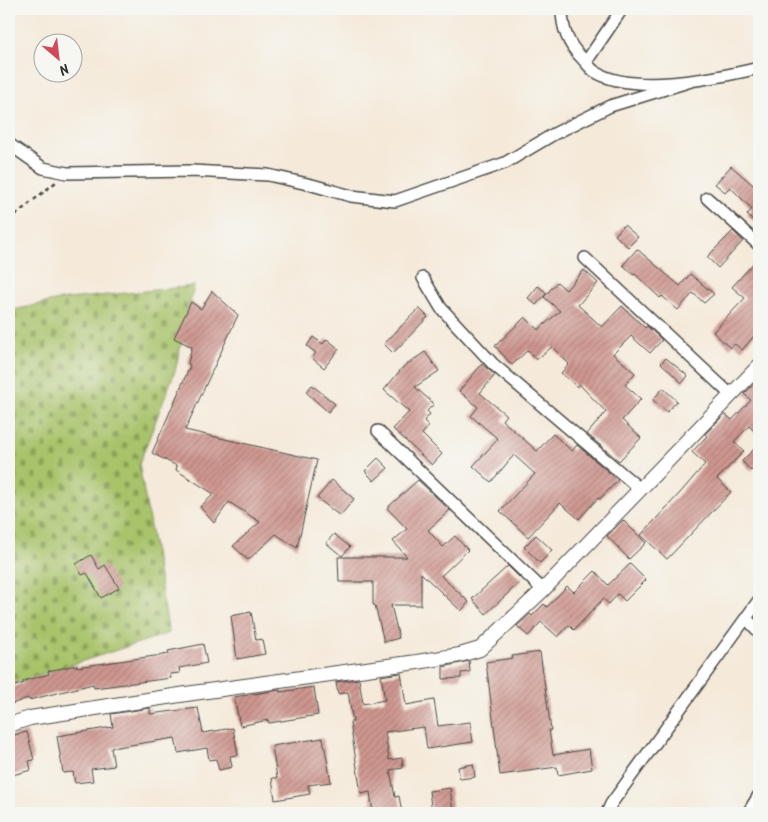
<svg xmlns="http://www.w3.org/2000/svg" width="768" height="822" viewBox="0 0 768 822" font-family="Kalam,sans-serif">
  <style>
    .cemetery { fill: url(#cemetery-stones); stroke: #6a774a }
    .building { fill: url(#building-hatch) }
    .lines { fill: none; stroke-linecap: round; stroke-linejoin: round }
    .minor-casing { stroke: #494845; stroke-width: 14 }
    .tertiary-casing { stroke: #494845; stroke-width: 16 }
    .path { stroke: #494845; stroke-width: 2.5; stroke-dasharray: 4 4; stroke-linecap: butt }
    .minor { stroke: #fff; stroke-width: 11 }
    .tertiary { stroke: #fff; stroke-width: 14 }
  </style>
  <defs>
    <pattern id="cemetery-stones" width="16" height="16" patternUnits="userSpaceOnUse" patternTransform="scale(1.25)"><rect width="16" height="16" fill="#a8c36a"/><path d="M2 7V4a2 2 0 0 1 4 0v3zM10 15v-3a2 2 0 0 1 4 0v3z" fill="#899f57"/></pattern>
    <pattern id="building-hatch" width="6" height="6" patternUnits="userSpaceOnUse" patternTransform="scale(1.25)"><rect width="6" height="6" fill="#cf9790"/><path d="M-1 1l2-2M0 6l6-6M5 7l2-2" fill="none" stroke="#a87b76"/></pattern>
  </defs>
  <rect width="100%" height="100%" fill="#f6f6f2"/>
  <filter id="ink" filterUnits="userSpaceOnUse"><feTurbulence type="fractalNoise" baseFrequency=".02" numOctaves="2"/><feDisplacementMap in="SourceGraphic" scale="10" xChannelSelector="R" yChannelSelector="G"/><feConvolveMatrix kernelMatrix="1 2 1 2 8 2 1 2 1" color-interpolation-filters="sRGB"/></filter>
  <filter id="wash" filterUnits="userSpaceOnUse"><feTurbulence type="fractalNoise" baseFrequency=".0096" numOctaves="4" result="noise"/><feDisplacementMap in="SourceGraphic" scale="20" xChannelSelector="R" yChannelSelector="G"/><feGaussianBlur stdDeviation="1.12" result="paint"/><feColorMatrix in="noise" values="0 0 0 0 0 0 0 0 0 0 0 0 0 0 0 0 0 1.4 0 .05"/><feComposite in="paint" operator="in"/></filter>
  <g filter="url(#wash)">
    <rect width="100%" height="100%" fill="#f5eada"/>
    <!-- cemetery -->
    <path class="cemetery" d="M194 286 175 371 139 464 169 633 9 685V311L59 300Z"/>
    <g id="blocks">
      <!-- building -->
      <path class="building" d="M731 166 759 190V226L747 215 752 209 730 187 725 192 715 184Z
        M624 225 638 237 628 247 615 235Z
        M733 231 743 241 718 268 707 257Z
        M637 249 680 286 690 274 714 294 704 303 693 293 678 310 662 296 660 298 635 274 634 275 623 265Z
        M759 257V330L742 350 735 344 730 348 713 332 745 298 732 287Z
        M584 270 598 283 578 305 602 327 622 306 645 328 647 326 662 340 650 353 631 336 613 354 635 373 625 385 641 399 622 420 641 438 619 461 587 434 606 412 579 384 577 387 561 373 569 364 552 347 536 360 528 350 512 365 495 346 525 317 538 330 560 311 544 297 557 282 566 290Z
        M538 286 547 293 536 305 528 298Z
        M212 291 238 315 185 430 317 460 297 548 276 534 248 560 233 546 260 522 229 502 214 523 200 507 214 494 176 470 177 466 152 453 190 366 188 363 192 347 174 338 191 302 201 309Z
        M419 308 428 317 393 353 384 344Z
        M313 337 323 344 327 339 339 349 324 368 312 358 316 353 307 346Z
        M425 352 439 371 415 387 434 404 427 411 430 414 424 421 429 426 422 434 442 454 432 465 393 429 409 412 384 390 403 367Z
        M666 358 688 376 682 383 661 363Z
        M482 364 495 375 480 393 506 415 502 420 537 451 553 434 572 451 577 445 618 480 600 499 598 498 579 519 560 503 528 537 500 511 535 474 514 455 491 482 473 466 498 439 471 416 478 407 459 391Z
        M758 380 759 382V436L749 426 734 442 744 451 717 479 731 492 667 559 641 535 680 493 705 464 692 452 707 436 705 434 725 414 732 420 751 400 744 394Z
        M312 385 335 404 328 412 306 392Z
        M663 388 677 401 667 412 653 400Z
        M759 444V463L751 471 742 461Z
        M378 458 388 468 374 481 365 471Z
        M332 480 354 499 340 516 317 498Z
        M418 480 450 510 428 530 443 547 455 536 468 550 441 576 469 602 461 611 421 573V605H391L399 638 384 642 375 605H373V582H339L338 557H407L393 541 407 529 387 508Z
        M623 520 646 543 629 559 607 536Z
        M334 534 350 547 342 556 326 543Z
        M536 535 552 550 540 563 524 547Z
        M91 555 99 569 105 565 119 588 101 598 87 573 82 575 76 564Z
        M630 564 646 580 625 601 618 594 609 604 603 599 574 630 569 625 558 637 541 622 528 636 517 626 530 614 532 616 544 604 547 607 567 586 574 592 595 571 608 585Z
        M508 566 522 580 486 614 472 599Z
        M251 612 256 640 262 639 265 654 237 659 231 616Z
        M203 644 207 663 179 668 180 673 170 674 171 678 94 688 93 684 29 700 28 698 9 705V688L24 683 23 681 49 674 48 671 77 665V667L169 654 168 651Z
        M540 652 551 730H549L553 755 589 749 592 769 558 775 557 767 500 775 486 662 513 658 512 656Z
        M469 661 470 672 461 673V678L443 679V667Z
        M401 673 406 705 434 700 438 726 470 722 473 742 427 749 424 727 385 732 389 760 402 758 403 768 390 770 395 797 399 796 402 813H373L370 792 361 794 350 722H353L348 692 338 694 336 682 359 679 363 704 385 700 381 676Z
        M314 687 318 715 269 723 268 720 240 726 234 697 280 690V692Z
        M150 708V714L198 708 203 733 233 728 238 755 230 756 232 767 219 770 216 759 209 760 207 748 178 753 175 738 111 748 114 766 91 769 93 781 75 783 73 772 63 773 57 736 113 727 111 714Z
        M27 732 34 760 29 761 31 770 9 776V736Z
        M323 738 331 782 308 785 310 794 275 800 272 778H277L272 746Z
        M473 764 475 777 460 779 458 767Z
        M450 788 453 813H432L429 791Z"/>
    </g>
  </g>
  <g filter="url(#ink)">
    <use href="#blocks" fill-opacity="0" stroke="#494845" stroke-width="1"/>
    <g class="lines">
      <!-- minor casing -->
      <g class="minor-casing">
        <path id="minor" d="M562 9C562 28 567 43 581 57 585 61 589 67 594 71 632 96 717 78 759 68
          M586 62 622 9
          M9 144 43 168 67 173 192 171 268 175 312 185 351 196 395 201 505 163 554 134 610 106 691 81
          M707 198 759 245
          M585 258 731 395
          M423 278 441 308 493 364 640 489
          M378 431 543 590
          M746 618 759 632
          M607 813 611 804 759 600
          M748 813 759 795"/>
      </g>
      <!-- tertiary casing -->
      <g class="tertiary-casing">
        <path id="tertiary" d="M9 725 30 718 193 693 417 662 460 655 480 649 543 590 759 366"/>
      </g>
      <!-- path -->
      <path class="path" d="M9 220 56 182"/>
      <!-- minor -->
      <use href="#minor" class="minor"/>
      <!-- tertiary -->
      <use href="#tertiary" class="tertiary"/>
    </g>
  </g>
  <!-- margin -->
  <rect width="768" height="822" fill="none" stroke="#f6f6f2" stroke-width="30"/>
  <!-- north arrow -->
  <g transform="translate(58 58) rotate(152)"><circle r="24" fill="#f6f6f2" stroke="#a5a5a2"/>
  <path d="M0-4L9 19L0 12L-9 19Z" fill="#d1495b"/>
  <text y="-8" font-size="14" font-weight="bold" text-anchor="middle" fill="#2b2b2b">N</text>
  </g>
</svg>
